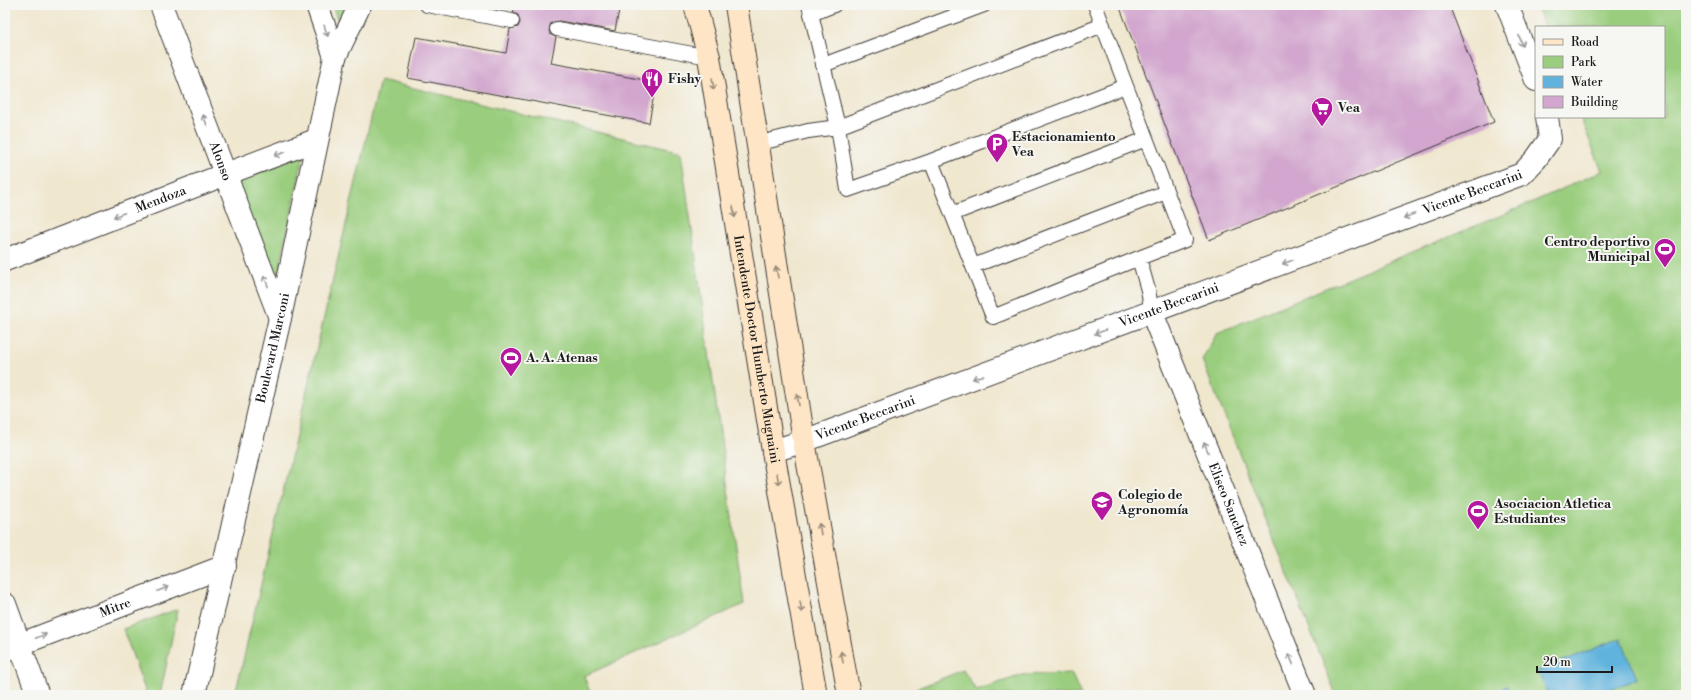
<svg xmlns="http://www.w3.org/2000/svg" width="1691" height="700" viewBox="0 0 1691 700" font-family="'Libre Bodoni',serif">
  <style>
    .green { fill: #9ace7e; stroke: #5b754d }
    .water { fill: #61b3dd; stroke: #3e687c }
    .building { fill: #d2a6ce }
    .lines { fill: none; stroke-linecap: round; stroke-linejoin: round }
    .lane-casing { stroke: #3c3a37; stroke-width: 16 }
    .street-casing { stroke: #3c3a37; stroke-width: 24 }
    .secondary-casing { stroke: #3c3a37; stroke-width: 24 }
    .lane { stroke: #fff; stroke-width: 14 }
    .street { stroke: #fff; stroke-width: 22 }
    .secondary { stroke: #fee5c5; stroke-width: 22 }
    .oneway { stroke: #999 }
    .oneway2 { stroke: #988b79 }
    .labels { text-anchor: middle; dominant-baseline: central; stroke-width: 4; stroke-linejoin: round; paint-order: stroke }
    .poi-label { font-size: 13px; font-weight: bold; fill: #1c1c1c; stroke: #f6f6f2; text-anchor: start }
    .street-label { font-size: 13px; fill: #1c1c1c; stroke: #f6f6f2 }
  </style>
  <rect width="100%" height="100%" fill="#f6f6f2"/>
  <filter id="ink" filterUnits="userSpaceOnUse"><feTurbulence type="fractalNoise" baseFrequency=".025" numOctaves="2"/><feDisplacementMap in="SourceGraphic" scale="8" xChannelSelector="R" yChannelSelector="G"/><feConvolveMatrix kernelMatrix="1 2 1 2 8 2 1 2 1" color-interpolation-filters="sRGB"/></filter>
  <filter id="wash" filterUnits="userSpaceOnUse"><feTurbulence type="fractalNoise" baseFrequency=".012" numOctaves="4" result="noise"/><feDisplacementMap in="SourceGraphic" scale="16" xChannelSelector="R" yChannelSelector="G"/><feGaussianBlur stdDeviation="0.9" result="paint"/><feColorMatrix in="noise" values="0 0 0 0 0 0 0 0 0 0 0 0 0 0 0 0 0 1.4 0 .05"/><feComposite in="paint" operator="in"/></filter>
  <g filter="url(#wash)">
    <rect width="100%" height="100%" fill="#f0e7cf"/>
    <!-- green -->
    <path class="green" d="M332 5H345L338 21Z
      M1536 5H1686V695H1336L1202 360 1217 333 1526 205 1602 171 1580 117H1664V27H1545Z
      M380 80 681 152 744 604 584 676 591 695H235Z
      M304 154 275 290 237 181Z
      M178 609 160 695H147L123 629Z
      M963 670 976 690 1023 675 1071 673 1081 695H909L908 692Z"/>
    <!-- water -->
    <path class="water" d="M1621 638 1637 679 1596 695H1548L1538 671Z
      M1507 686 1510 695H1483Z"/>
    <g id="blocks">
      <!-- building -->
      <path class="building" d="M515 5H620L615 31 559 21 551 23 549 31 551 35 556 37 551 63 656 82 649 123 408 78 416 37 506 53 510 29 518 27 520 22 518 15 513 13Z
        M1119 5H1449L1494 122 1209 240Z"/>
    </g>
  </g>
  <g filter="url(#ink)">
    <use href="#blocks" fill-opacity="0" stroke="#3c3a37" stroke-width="1"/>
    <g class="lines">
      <!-- lane casing -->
      <g class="lane-casing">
        <path id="lane" d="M427 5 512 21
          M809 5 838 127 848 190 931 161 993 317 1139 258
          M1095 5 1185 240 1139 258 1148 290 1152 313
          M811 14 834 5
          M557 29 709 57
          M823 65 984 5
          M757 144 808 131 838 127 1103 25
          M931 161 1126 86
          M952 214 1146 139
          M973 266 1166 192"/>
      </g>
      <!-- street casing -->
      <g class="street-casing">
        <g id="street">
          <path id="s1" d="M161 5 280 318"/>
          <path d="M317 5 335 57"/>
          <path d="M1507 5 1536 80"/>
          <path id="s2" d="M5 260 226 174 316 140"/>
          <path id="s3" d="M1152 313 1305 695"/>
          <path id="s4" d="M773 451 804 441 1522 174 1536 159 1550 139 1547 117"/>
          <path d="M5 604 38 695"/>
          <path id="s5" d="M5 650 225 566"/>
          <path id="s6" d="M194 695 280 318 335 57 360 5"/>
        </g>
      </g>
      <!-- secondary casing -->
      <g class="secondary-casing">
        <g id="secondary">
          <path id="s7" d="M695 5 709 57 773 451 816 695"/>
          <path d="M736 5 804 441 849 695"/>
        </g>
      </g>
      <!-- lane -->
      <use href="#lane" class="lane"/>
      <!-- street -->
      <use href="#street" class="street"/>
      <!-- secondary -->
      <use href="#secondary" class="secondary"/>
    </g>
    <!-- one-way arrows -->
    <defs><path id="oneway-shaft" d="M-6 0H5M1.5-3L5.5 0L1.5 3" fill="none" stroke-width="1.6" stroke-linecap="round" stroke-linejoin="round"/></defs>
    <g class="oneway">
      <use href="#oneway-shaft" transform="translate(326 31) rotate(71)"/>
      <use href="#oneway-shaft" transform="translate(1521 41) rotate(69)"/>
      <use href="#oneway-shaft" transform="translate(205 120) rotate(-111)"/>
      <use href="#oneway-shaft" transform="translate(280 154) rotate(160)"/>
      <use href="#oneway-shaft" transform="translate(119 215) rotate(159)"/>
      <use href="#oneway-shaft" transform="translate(1409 216) rotate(159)"/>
      <use href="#oneway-shaft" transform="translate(1288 262) rotate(159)"/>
      <use href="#oneway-shaft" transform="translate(266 281) rotate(-111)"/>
      <use href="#oneway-shaft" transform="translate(1100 332) rotate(160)"/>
      <use href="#oneway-shaft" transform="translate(978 377) rotate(160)"/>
      <use href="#oneway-shaft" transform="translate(1206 447) rotate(-112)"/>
      <use href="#oneway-shaft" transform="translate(163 589) rotate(-21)"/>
      <use href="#oneway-shaft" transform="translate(41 636) rotate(-21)"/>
      <use href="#oneway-shaft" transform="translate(1291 659) rotate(-112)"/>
    </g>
    <g class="oneway2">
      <use href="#oneway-shaft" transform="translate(713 84) rotate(81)"/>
      <use href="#oneway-shaft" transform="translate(734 212) rotate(81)"/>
      <use href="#oneway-shaft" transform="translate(777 272) rotate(-99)"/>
      <use href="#oneway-shaft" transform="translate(798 400) rotate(-99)"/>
      <use href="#oneway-shaft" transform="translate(778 479) rotate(80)"/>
      <use href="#oneway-shaft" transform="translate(820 529) rotate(-100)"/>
      <use href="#oneway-shaft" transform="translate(801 607) rotate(80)"/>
      <use href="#oneway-shaft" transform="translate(842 657) rotate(-100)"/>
    </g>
  </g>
  <!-- icons -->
  <defs>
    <g id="restaurant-pin" transform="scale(1.15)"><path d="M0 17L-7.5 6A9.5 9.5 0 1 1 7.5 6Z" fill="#b5179e" stroke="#f6f6f2"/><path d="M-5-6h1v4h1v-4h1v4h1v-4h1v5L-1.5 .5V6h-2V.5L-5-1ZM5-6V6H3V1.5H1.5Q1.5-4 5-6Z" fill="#fff"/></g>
    <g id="supermarket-pin" transform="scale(1.15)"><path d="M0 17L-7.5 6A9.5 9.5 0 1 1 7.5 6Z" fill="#b5179e" stroke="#f6f6f2"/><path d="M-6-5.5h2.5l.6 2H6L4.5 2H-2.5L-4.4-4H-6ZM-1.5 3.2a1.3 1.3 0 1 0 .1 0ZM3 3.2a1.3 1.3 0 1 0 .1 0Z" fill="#fff"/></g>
    <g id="parking-pin" transform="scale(1.15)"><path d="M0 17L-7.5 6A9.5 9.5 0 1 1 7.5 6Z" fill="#b5179e" stroke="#f6f6f2"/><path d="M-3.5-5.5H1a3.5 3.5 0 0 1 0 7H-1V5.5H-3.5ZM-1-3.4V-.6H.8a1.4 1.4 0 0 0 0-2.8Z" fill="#fff"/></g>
    <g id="stadium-pin" transform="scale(1.15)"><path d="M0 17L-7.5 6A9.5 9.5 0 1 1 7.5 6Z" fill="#b5179e" stroke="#f6f6f2"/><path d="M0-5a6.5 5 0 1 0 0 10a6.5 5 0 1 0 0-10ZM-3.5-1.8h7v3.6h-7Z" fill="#fff"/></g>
    <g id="school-pin" transform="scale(1.15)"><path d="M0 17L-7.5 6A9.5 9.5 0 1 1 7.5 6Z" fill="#b5179e" stroke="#f6f6f2"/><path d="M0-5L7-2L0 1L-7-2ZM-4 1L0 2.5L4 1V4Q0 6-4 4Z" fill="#fff"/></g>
  </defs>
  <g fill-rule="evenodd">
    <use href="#restaurant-pin" x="652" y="79"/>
    <use href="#supermarket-pin" x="1322" y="108"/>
    <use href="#parking-pin" x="997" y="144"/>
    <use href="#stadium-pin" x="1665" y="249"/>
    <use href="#stadium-pin" x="511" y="358"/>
    <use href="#school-pin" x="1102" y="502"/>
    <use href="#stadium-pin" x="1478" y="511"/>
  </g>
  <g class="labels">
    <!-- poi labels -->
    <g class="poi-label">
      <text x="668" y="79">Fishy</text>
      <text x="1338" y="108">Vea</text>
      <text x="1012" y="137">Estacionamiento<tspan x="1012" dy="15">Vea</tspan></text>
      <text x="1650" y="242" text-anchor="end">Centro deportivo<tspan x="1650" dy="15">Municipal</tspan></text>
      <text x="526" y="358">A. A. Atenas</text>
      <text x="1118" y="495">Colegio de<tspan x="1118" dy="15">Agronomía</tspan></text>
      <text x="1494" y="504">Asociacion Atletica<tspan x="1494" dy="15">Estudiantes</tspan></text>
    </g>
    <!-- street labels -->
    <g class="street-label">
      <text stroke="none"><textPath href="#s1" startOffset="167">Alonso</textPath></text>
      <text stroke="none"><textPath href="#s4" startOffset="746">Vicente Beccarini</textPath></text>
      <text stroke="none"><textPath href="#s2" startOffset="167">Mendoza</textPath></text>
      <text stroke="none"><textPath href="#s4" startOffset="422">Vicente Beccarini</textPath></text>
      <text stroke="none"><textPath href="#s6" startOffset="356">Boulevard Marconi</textPath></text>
      <text stroke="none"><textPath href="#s7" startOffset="350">Intendente Doctor Humberto Mugnaini</textPath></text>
      <text stroke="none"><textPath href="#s4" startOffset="98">Vicente Beccarini</textPath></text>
      <text stroke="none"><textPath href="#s3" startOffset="206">Eliseo Sanchez</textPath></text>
      <text stroke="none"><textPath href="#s5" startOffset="118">Mitre</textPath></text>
    </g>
  </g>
  <!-- margin -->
  <rect width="1691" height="700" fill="none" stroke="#f6f6f2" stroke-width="20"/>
  <!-- legend -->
  <rect x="1535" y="26" width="130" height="92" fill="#f6f6f2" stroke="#9f9f9c"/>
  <rect x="1543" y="39" width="20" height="6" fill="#fee5c5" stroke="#9f9f9c"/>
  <text x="1571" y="46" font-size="12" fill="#1c1c1c">Road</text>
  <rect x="1543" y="56" width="20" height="12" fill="#9ace7e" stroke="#9f9f9c"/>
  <text x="1571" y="66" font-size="12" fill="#1c1c1c">Park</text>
  <rect x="1543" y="76" width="20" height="12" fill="#61b3dd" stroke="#9f9f9c"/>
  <text x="1571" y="86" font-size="12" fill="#1c1c1c">Water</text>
  <rect x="1543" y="96" width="20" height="12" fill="#d2a6ce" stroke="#9f9f9c"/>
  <text x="1571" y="106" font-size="12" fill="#1c1c1c">Building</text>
  <!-- scale -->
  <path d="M1537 666v6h75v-6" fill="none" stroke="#1c1c1c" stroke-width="2"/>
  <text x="1543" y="666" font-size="12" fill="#1c1c1c" stroke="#f6f6f2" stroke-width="3" paint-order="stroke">20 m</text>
</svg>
